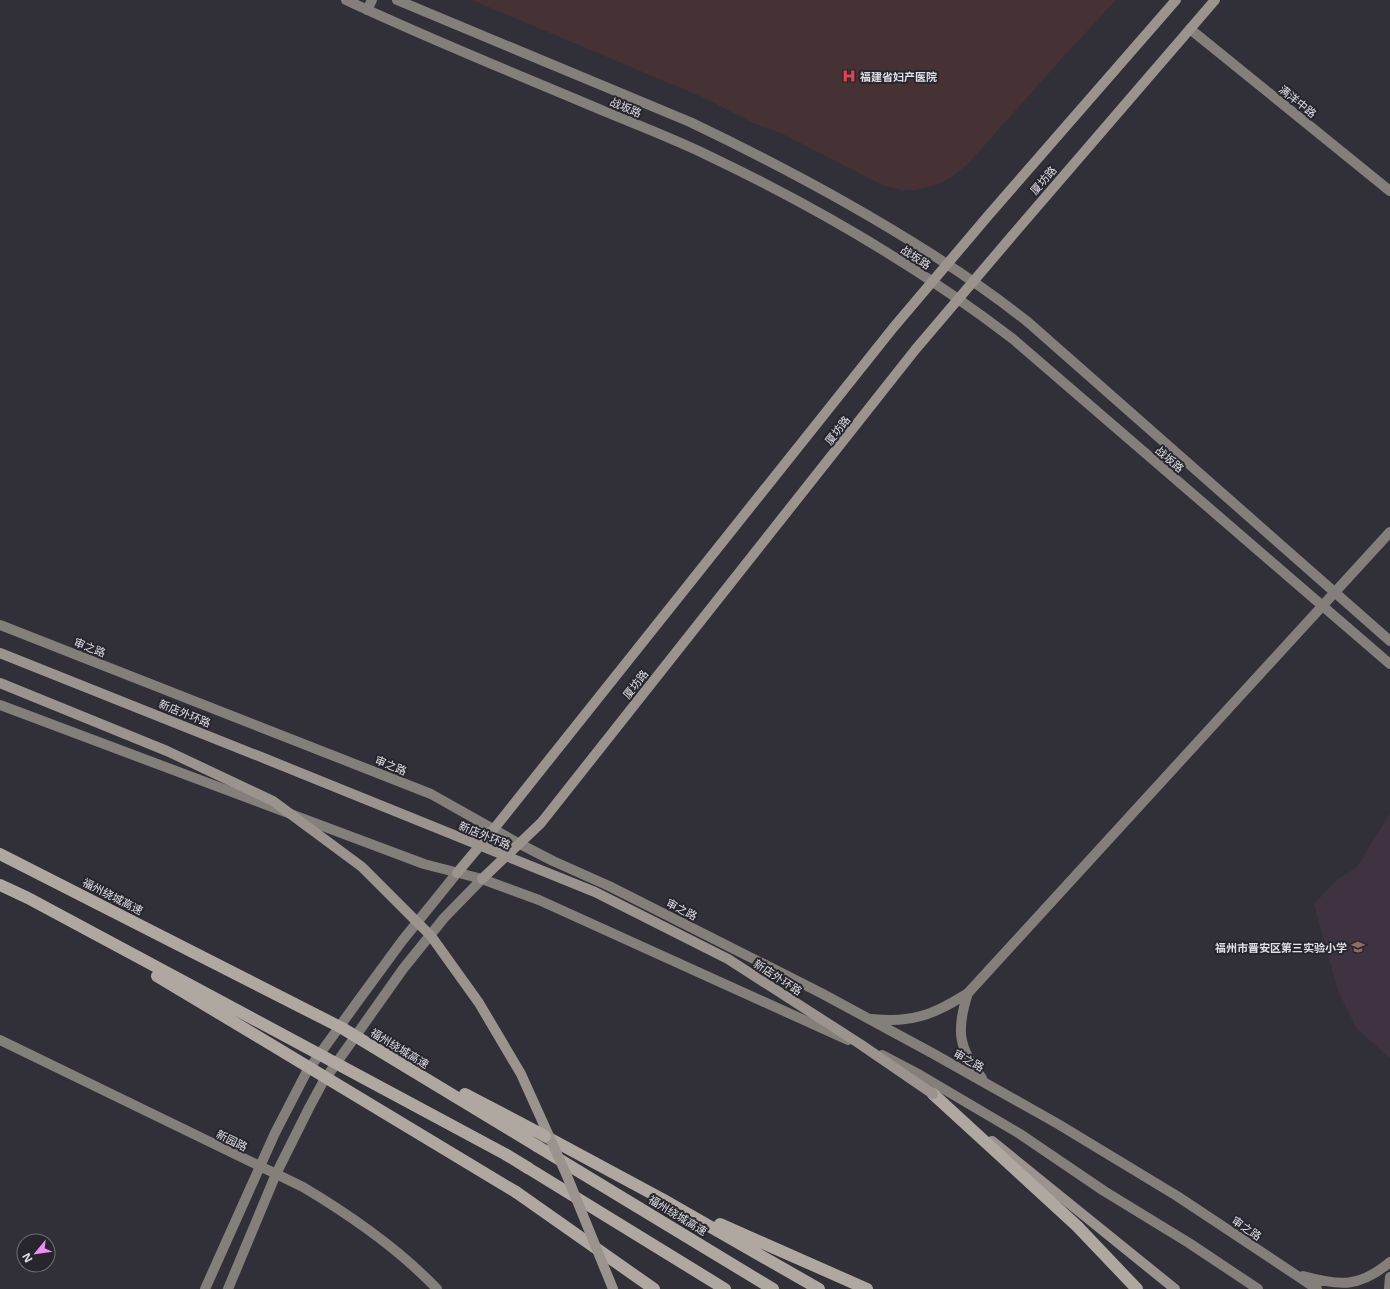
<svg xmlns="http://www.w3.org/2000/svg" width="1390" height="1289" viewBox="0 0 1390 1289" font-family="'Open Sans','Noto Sans SC',sans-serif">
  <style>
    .education { fill: #403341 }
    .medical { fill: #463234 }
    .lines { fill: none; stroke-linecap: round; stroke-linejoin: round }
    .secondary { stroke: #847f7a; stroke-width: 10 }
    .primary { stroke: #9b948e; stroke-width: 10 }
    .highway { stroke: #afa8a0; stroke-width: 12 }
    .primary-bridge { stroke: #9b948e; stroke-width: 10 }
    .highway-bridge { stroke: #afa8a0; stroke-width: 12 }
    .labels { text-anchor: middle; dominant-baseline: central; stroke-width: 4; stroke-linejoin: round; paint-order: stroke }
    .poi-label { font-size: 11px; font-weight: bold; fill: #e1dfe5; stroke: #27252d; text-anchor: start }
    .street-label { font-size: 11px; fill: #e1dfe5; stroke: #27252d }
  </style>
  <rect width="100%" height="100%" fill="#312f37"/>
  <!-- education -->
  <path class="education" d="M1390 813V1058L1357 1029 1338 991 1314 904 1337 880 1357 867Z"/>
  <!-- medical -->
  <path class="medical" d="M472 0H1116L1065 55 968 164 950 178 939 184 916 190H902L884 186 781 133 753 123 702 97Z"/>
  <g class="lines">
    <!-- secondary -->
    <path class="secondary" d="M346 0C431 40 519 75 606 112 640 126 674 139 707 155 814 206 919 267 1013 339L1390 664
      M397 0 690 122C774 162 855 205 933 255 966 276 998 298 1029 323L1390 641
      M367 10 372 0
      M1190 29 1390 191
      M0 625 431 794 518 843 553 861 609 886 821 993 932 1053 1058 1124 1177 1196 1317 1289
      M0 705 424 864 482 879 539 900 848 1040
      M968 993C956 1030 958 1048 982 1078
      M871 1019C882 1020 894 1021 905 1019 928 1017 949 1005 968 993L1390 532
      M0 1040 303 1187C350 1215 399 1249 437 1289
      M882 1055 920 1075 1020 1134 1104 1191 1189 1243 1258 1289
      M1303 1276C1340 1286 1359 1288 1390 1262
      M205 1289 275 1133 306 1073 358 1001 402 941 457 873
      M228 1289 276 1174 309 1108 323 1082 403 969 444 918 482 879
      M1389 1289 1390 1277"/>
    <!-- primary -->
    <path class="primary" d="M457 873 493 830 893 328 987 217 1176 0
      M482 879 541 823 915 350 1011 237 1215 0
      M992 1141 1175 1289"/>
    <!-- highway -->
    <path class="highway" d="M933 1094 1077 1226 1137 1289
      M545 1136 662 1199 819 1289
      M537 1146 773 1289
      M528 1168 725 1289
      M516 1192 654 1289
      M720 1224 867 1289"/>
    <!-- primary-bridge -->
    <path class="primary-bridge" d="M0 653 266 759 595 892 728 959 860 1044 933 1094
      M0 683 167 751 273 801 362 867 431 936 479 1003 521 1074 567 1176 613 1289"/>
    <!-- highway-bridge -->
    <path class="highway-bridge" d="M0 854 342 1028 537 1146
      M0 885 28 898 505 1154 528 1168
      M157 976 516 1192
      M465 1094 545 1136"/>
  </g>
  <!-- icons -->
  <defs>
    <g id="hospital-bare" transform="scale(1.08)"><path d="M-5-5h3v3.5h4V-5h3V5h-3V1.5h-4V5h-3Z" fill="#e0444e" stroke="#27252d" stroke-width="2.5" paint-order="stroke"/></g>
    <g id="school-bare" transform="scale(1.08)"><path d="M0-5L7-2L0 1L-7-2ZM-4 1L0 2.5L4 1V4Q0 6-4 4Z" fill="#8d6e63" stroke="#27252d" stroke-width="2.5" paint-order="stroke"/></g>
  </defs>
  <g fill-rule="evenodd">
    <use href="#hospital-bare" x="849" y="76"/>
    <use href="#school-bare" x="1358" y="947"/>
  </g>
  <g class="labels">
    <!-- poi labels -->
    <g class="poi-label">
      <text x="860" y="76">福建省妇产医院</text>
      <text x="1347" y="947" text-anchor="end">福州市晋安区第三实验小学</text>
    </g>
    <!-- street labels -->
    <g class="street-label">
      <text transform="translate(1298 101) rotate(39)">满洋中路</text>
      <text transform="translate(626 107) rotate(23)">战坂路</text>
      <text transform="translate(1043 180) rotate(-49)">厦坊路</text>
      <text transform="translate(916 257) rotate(33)">战坂路</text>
      <text transform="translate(837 430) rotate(-52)">厦坊路</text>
      <text transform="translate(1170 459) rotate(41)">战坂路</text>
      <text transform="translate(90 647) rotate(21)">审之路</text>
      <text transform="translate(635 684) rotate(-52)">厦坊路</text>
      <text transform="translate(185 713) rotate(22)">新店外环路</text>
      <text transform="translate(391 765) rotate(22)">审之路</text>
      <text transform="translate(485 835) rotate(22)">新店外环路</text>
      <text transform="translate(113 896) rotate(27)">福州绕城高速</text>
      <text transform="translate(682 909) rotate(27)">审之路</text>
      <text transform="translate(778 977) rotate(33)">新店外环路</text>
      <text transform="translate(400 1048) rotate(31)">福州绕城高速</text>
      <text transform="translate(969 1060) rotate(29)">审之路</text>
      <text transform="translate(232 1140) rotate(26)">新园路</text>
      <text transform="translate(678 1215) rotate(31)">福州绕城高速</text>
      <text transform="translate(1247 1228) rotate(34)">审之路</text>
    </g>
  </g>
  <!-- north arrow -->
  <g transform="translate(36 1253) rotate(241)"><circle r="19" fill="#27252d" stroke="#716f77"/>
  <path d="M0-3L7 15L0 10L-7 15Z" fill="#ee8cf8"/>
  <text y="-6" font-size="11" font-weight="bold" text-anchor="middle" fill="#e1dfe5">N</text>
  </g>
</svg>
